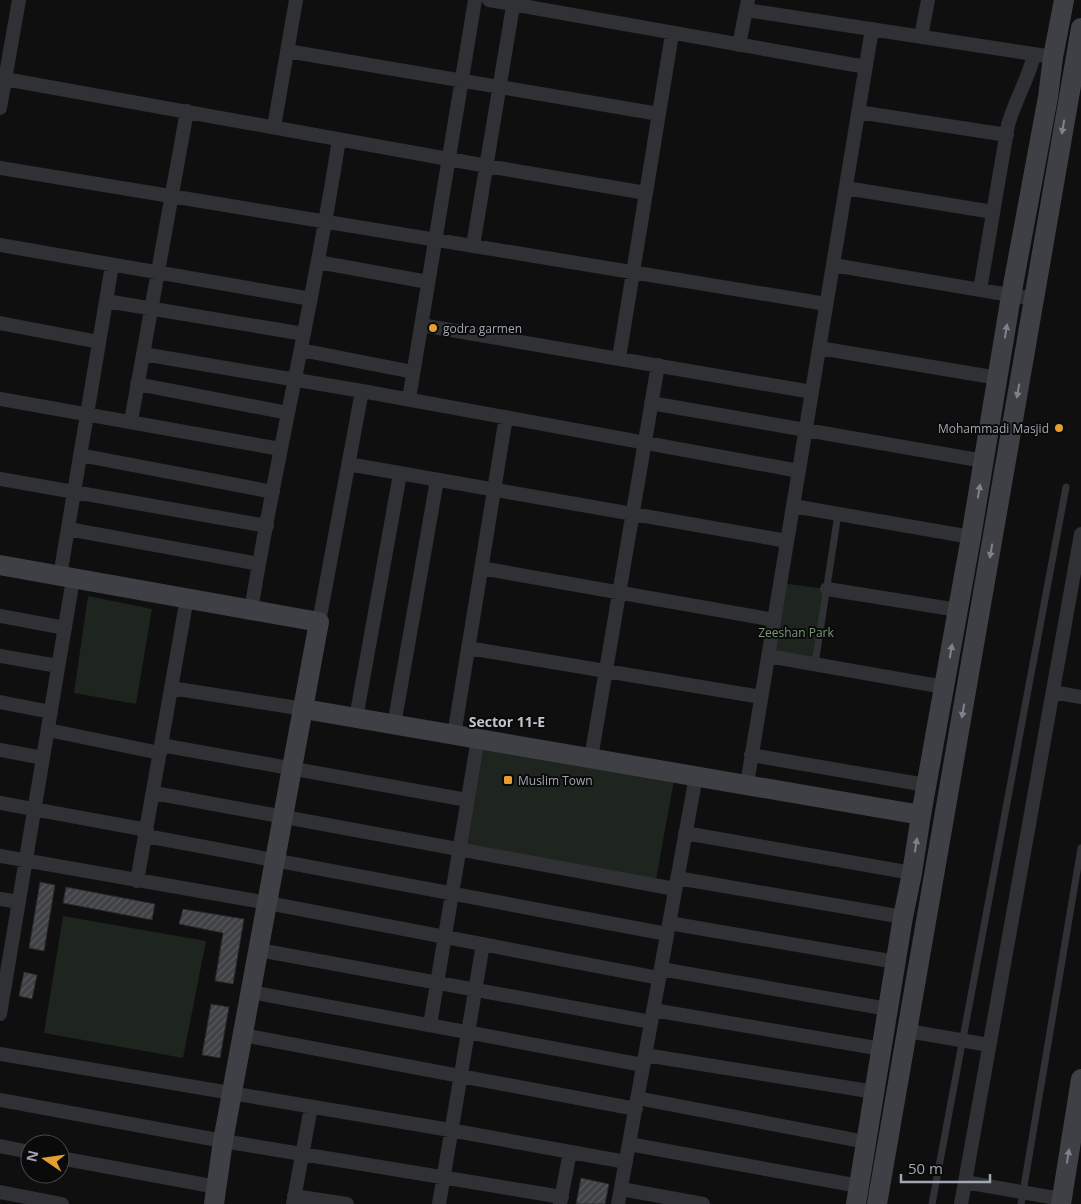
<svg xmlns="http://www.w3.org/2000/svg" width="1081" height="1204" viewBox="0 0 1081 1204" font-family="'Open Sans',sans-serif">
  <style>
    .green { fill: #1e241e }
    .building { fill: url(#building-hatch); stroke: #29292c }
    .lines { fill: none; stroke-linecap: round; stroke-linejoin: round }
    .lane { stroke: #303135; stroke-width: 7 }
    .street { stroke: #303135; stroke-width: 14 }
    .secondary { stroke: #3e4045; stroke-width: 20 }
    .oneway { fill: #7e838b }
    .poi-dot { fill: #e59e32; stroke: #0a0a0b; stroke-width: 2 }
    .labels { text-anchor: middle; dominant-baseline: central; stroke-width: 4; stroke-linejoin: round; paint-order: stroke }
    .poi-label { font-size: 12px; fill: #a1a7b0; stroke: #0a0a0b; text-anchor: start }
    .park-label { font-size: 12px; fill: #799a79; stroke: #0a0a0b }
    .neighbourhood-label { font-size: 14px; font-weight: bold; fill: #c1c5cd; stroke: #0a0a0b }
  </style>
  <defs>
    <pattern id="building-hatch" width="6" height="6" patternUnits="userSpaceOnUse" patternTransform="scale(1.25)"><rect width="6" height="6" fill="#404246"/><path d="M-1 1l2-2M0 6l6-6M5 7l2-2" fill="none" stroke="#585a5e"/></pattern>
  </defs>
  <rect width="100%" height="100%" fill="#0f0f10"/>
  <!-- green -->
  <path class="green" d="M780 583 827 589 815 664 768 656Z
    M88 596 152 609 136 704 74 693Z
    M484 746 674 780 656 880 467 844Z
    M63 916 206 941 183 1058 44 1033Z"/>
  <!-- building -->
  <path class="building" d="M40 882 55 885 44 951 29 948Z
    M66 887 155 904 152 920 63 903Z
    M183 909 244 919 233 984 215 981 223 933 179 924Z
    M24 972 37 975 32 999 19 996Z
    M211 1004 229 1007 220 1058 202 1055Z
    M581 1178 609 1184 605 1204H576Z"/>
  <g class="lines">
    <!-- lane -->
    <path class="lane" d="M815 664 838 514
      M932 1204 1066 487
      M1021 1204 1081 848"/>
    <!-- street -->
    <path class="street" d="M489 0 866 67
      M746 10 1053 57
      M921 37 928 0
      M739 45 748 0
      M287 51 659 114
      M5 79 487 166 646 193
      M0 108 19 0
      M858 112 1007 135
      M274 127 296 0
      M0 168 826 304
      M846 188 993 212
      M0 245 311 299
      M473 246 514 0
      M318 262 428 282
      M833 265 1034 299
      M980 290 1008 125C1015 100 1028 80 1034 55
      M106 301 304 334
      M0 323 99 342
      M421 325 812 392
      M819 348 998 378
      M301 350 413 372
      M143 354 362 391 799 471
      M619 358 672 34
      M137 384 288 413
      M0 399 280 449
      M409 399 475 0
      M651 403 984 461
      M131 421 187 111
      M80 455 273 492
      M348 464 787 541
      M0 479 267 526
      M793 506 971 537
      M68 529 259 564
      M481 568 774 620
      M60 576 112 265
      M827 589 958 610
      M251 610C277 452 315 297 339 139
      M0 616 65 628
      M319 622 362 391
      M468 648 761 697
      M0 656 58 666
      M768 656 944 687
      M171 688 304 709
      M1053 692 1081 697
      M0 702 51 712
      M356 718 400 474
      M394 725 437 480
      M48 730 160 753
      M454 735 506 417
      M161 745 467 800
      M0 750 43 758
      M751 755 926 785
      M591 758 658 365
      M747 784 872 29
      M154 793 675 889
      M0 803 147 830
      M685 833 912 873
      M146 836 667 934
      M0 856 268 903 659 978
      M677 878 903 917
      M137 881 187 598
      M0 899 19 902
      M669 923 896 962
      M259 950 651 1022
      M661 969 888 1009
      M251 992 643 1065
      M653 1010 882 1049
      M0 1014 73 579
      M430 1025 478 739
      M908 1031 989 1045
      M243 1035 636 1109
      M0 1054 450 1130 626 1162
      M645 1055 875 1092
      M637 1098 866 1142
      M0 1100 223 1141 562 1197
      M629 1144 859 1186
      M0 1146 30 1152
      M60 1158 217 1187
      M621 1189 703 1204
      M0 1192 62 1204
      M294 1196 347 1204
      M1061 1199 965 1182 1081 534
      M293 1204 311 1107
      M439 1204 483 944
      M560 1204 570 1152
      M618 1204 696 776
      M961 1204 965 1182"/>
    <!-- secondary -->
    <path class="secondary" d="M0 565 319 622 223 1141 214 1204
      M304 709 921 815
      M856 1204 903 917 912 873 921 815 971 537 1011 296 1048 97 1053 57 1064 0
      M877 1204 1081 28
      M1061 1204 1081 1079"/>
  </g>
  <!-- one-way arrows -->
  <defs><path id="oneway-solid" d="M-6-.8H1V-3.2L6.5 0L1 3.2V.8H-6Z" transform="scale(1.25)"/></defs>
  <g class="oneway">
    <use href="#oneway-solid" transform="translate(1063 127) rotate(100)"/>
    <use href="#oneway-solid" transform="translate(1006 331) rotate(-81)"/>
    <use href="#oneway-solid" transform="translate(1018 391) rotate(100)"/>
    <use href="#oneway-solid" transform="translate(979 491) rotate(-81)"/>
    <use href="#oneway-solid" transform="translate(991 551) rotate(100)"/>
    <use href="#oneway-solid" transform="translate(951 651) rotate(-80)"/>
    <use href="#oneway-solid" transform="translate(963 711) rotate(100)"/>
    <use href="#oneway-solid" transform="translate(916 845) rotate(-81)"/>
    <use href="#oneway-solid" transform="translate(1068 1156) rotate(-81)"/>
  </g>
  <!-- markers -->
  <g class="poi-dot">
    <circle cx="433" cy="328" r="5"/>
    <circle cx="1059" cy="428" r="5"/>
    <rect x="503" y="775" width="10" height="10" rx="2.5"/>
  </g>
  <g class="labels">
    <!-- poi labels -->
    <g class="poi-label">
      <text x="443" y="328">godra garmen</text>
      <text x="1049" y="428" text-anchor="end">Mohammadi Masjid</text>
      <text x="518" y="780">Muslim Town</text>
    </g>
    <!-- park labels -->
    <g class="park-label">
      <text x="796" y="632">Zeeshan Park</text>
    </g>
    <!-- neighbourhood labels -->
    <g class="neighbourhood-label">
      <text x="507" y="721">Sector 11-E</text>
    </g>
  </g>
  <!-- north arrow -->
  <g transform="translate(45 1159) rotate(283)"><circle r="24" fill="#0a0a0b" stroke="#46494d"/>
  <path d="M0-4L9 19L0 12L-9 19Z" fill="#e59e32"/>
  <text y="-8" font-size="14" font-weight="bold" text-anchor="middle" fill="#a1a7b0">N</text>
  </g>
  <!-- scale -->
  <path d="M901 1174v8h89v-8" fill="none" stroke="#a1a7b0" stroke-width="2.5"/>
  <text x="908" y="1174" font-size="15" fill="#a1a7b0" stroke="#0a0a0b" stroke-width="4" paint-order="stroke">50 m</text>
</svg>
